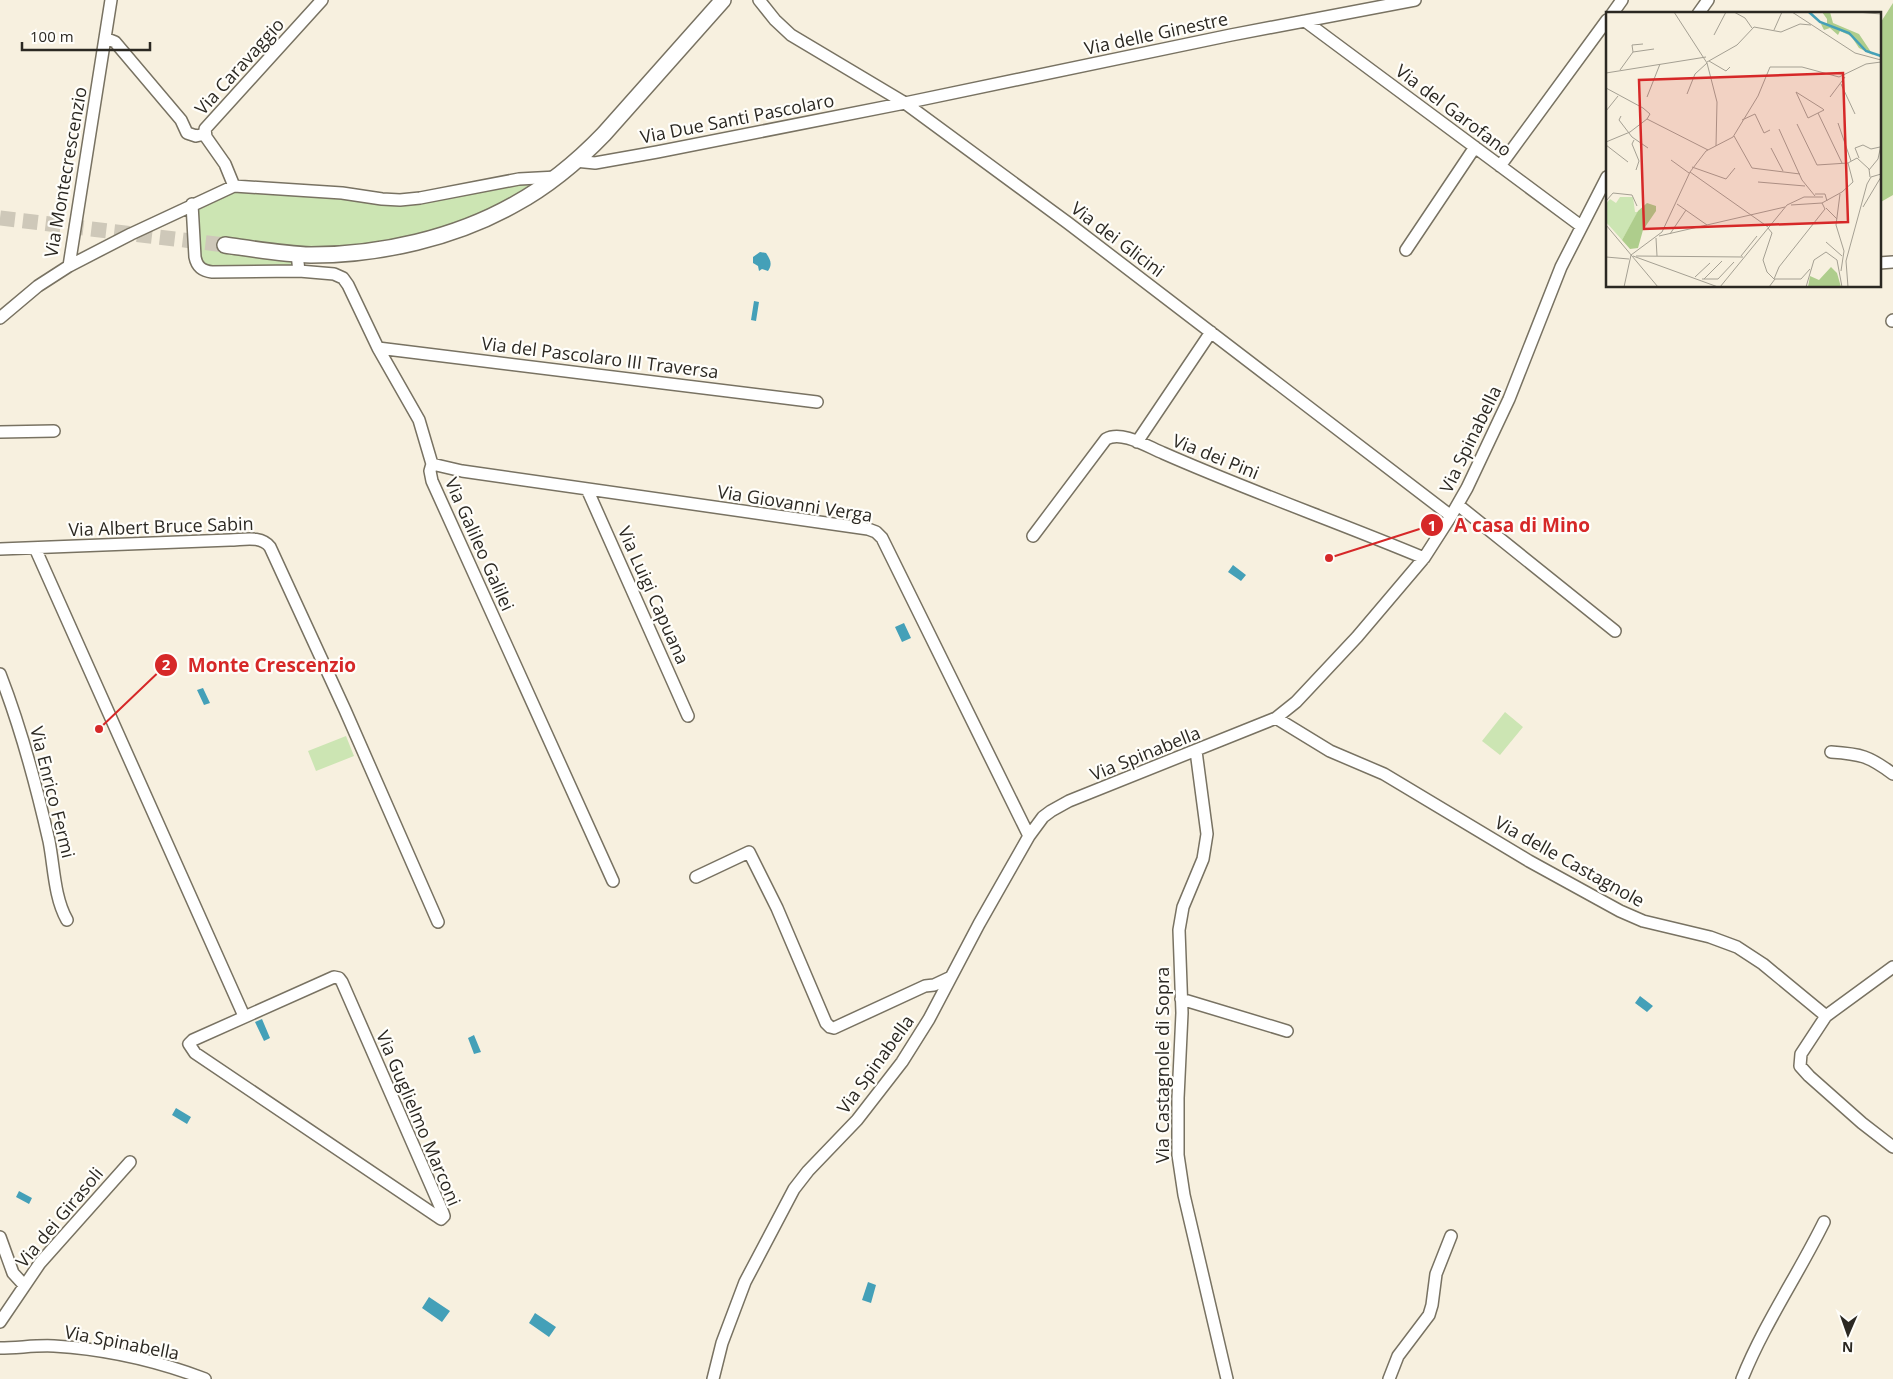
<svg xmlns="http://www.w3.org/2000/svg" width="1893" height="1379" viewBox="0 0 1893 1379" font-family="'Open Sans',sans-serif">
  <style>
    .green { fill: #cce5b3 }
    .forest { fill: #aecd8c }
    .water { fill: #44a0b8 }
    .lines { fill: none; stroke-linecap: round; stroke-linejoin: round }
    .major-tunnel { stroke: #cec8b9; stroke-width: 15; stroke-dasharray: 15 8; stroke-linecap: butt }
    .minor-casing { stroke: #787262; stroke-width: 14 }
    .major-casing { stroke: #787262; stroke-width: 18 }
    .minor { stroke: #fff; stroke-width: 11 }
    .major { stroke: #fff; stroke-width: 15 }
    .labels { text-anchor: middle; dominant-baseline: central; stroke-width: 4.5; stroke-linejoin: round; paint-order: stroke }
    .street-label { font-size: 18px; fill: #2b2822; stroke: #fffefa }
    .inset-river { fill: none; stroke: #44a0b8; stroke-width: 2.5 }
    .inset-road { fill: none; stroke: #a5a093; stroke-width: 1 }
    .view { fill: #d62828; fill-opacity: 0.15; stroke: #d62828; stroke-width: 2.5 }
    .inset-edge { fill: none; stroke: #2b2822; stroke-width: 2.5 }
    .leader { fill: none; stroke: #d62828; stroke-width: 2 }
    .callout-dot { fill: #d62828; stroke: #fffefa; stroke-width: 2 }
    .mark-label { font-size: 15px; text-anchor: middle; font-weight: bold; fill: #fff }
    .callout-label { font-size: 19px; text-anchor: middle; font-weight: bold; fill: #d62828; stroke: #fffefa; stroke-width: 4.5; stroke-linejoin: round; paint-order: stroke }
  </style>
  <rect width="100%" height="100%" fill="#f7f0df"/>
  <!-- green -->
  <path class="green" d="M536 183C481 223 397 245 329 250 294 253 258 251 223 251L292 262 293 267 211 268 201 263 198 210 236 192 402 203Z
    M1505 712 1523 727 1500 755 1482 741Z
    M346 736 354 756 316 771 308 751Z"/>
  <!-- forest -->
  <path class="forest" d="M1893 3V195L1879 203V25Z"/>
  <!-- water -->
  <path class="water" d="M760 252 766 253C770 259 773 264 768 271L762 269 759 271 758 266 753 263V257Z
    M754 301 759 302 756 321 751 320Z
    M1233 565 1246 575 1241 581 1228 572Z
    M904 623 911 638 902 642 895 627Z
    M203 688 210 703 204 705 197 690Z
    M1640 996 1653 1006 1647 1012 1635 1003Z
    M262 1019 270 1038 264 1041 255 1022Z
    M474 1035 481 1052 474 1054 468 1038Z
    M176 1108 191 1117 187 1124 172 1115Z
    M19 1191 32 1198 29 1204 16 1197Z
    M868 1282 876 1285 871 1303 862 1300Z
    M429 1297 450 1311 442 1322 422 1308Z
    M535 1313 556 1327 549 1337 529 1323Z"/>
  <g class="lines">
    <!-- major-tunnel -->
    <path class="major-tunnel" d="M0 218 225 245"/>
    <!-- minor casing -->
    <g class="minor-casing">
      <path id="minor" d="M759 0 775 20 791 35 905 103 1068 223 1451 516
        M1612 14 1622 0
        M1698 14 1708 0
        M1305 21 1581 226
        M105 38 115 42 181 120 187 133 196 136 205 134
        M575 161 595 163 657 152 905 103 1231 35 1415 0
        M1500 166 1607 20
        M234 186 225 164 206 137 205 129 322 0
        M192 204 195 257C197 267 202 271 212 272L299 271
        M1406 250 1475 147
        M297 254 299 271 334 274 343 278 348 285 378 348 419 420 432 464 430 471 432 481 613 881
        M1879 263 1893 262
        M69 266 111 0
        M0 318 38 286 69 266 131 234 234 186 342 193 382 199 400 200 420 198 519 179 557 177
        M1892 321 1893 320
        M378 348 817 402
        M0 432 54 431
        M1137 442 1211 332
        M432 464 462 471 868 529 876 532 882 538 1029 836
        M587 489 688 716
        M1458 505 1615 631
        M1033 536 1106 439C1122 430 1148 447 1163 453 1249 491 1338 522 1424 558
        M35 548 244 1016
        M0 549 230 540C243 540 261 535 270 547L345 710 438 922
        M0 674C21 728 36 784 49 841 54 866 54 897 67 920
        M1276 718 1330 751 1384 774 1529 861 1620 911 1643 921 1710 937 1737 947 1763 964 1826 1016
        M1196 751 1207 834 1203 859 1183 907 1179 930 1182 1013 1178 1098V1155L1184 1195 1227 1379
        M1831 752C1861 754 1869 756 1893 774
        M696 877 749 852 777 908 826 1023 830 1027 834 1028 925 986 934 985 951 977
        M1893 967 1826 1016 1801 1054 1800 1066 1809 1076 1862 1123 1893 1147
        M334 977 339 978 342 982 443 1213 444 1216 441 1219 195 1053 189 1044 193 1040Z
        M1181 999 1287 1031
        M0 1237 13 1273 24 1285
        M0 1322 40 1263 130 1162
        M0 1348C18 1348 36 1345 54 1346 105 1349 158 1361 205 1379
        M713 1379 722 1343 745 1282 794 1189 808 1171 857 1120 902 1062 929 1019 979 924 1029 836 1043 817 1051 811 1069 801 1276 718 1296 702 1357 637 1424 558 1451 516 1467 488 1509 399 1561 267 1607 177
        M1389 1379 1398 1356 1429 1315 1432 1305 1436 1274 1451 1236
        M1742 1379C1764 1324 1798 1275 1824 1222"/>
    </g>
    <!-- major casing -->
    <g class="major-casing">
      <path id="major" d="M225 245C253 249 282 254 311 255 380 255 455 238 515 204 548 186 578 161 604 134L723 0"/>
    </g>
    <!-- minor -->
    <use href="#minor" class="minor"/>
    <!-- major -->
    <use href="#major" class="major"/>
  </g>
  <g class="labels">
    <!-- street labels -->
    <g class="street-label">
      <text transform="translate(1156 33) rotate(-12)">Via delle Ginestre</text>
      <text transform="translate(239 66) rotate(-48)">Via Caravaggio</text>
      <text transform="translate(1454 110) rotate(37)">Via del Garofano</text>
      <text transform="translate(737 118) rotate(-11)">Via Due Santi Pascolaro</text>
      <text transform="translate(65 172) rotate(-80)">Via Montecrescenzio</text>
      <text transform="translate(1118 239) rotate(37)">Via dei Glicini</text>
      <text transform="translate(600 357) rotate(7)">Via del Pascolaro III Traversa</text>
      <text transform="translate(1470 439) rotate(-64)">Via Spinabella</text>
      <text transform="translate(1216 456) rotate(22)">Via dei Pini</text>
      <text transform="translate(795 503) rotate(9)">Via Giovanni Verga</text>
      <text transform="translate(161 526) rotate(-2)">Via Albert Bruce Sabin</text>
      <text transform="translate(480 544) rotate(66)">Via Galileo Galilei</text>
      <text transform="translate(654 595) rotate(66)">Via Luigi Capuana</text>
      <text transform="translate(1145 753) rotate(-22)">Via Spinabella</text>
      <text transform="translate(53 792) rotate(76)">Via Enrico Fermi</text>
      <text transform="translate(1570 861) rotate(29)">Via delle Castagnole</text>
      <text transform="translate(875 1064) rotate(-54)">Via Spinabella</text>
      <text transform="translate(1162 1065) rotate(-90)">Via Castagnole di Sopra</text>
      <text transform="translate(419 1118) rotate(67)">Via Guglielmo Marconi</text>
      <text transform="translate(59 1217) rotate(-50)">Via dei Girasoli</text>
      <text transform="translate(122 1342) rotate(11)">Via Spinabella</text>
    </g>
  </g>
  <!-- overview -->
  <g transform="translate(1606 12)">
    <rect width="275" height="275" fill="#f7f0df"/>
    <path d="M14 185H27L29 200H32L16 228 0 210V192L4 187 10 191Z" fill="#cce5b3"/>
    <path d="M216 0H224L227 11 253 22 267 43 253 36 245 24 234 19 232 23 224 16 218 18 215 12 221 11V7ZM41 191 50 194V199L37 218 32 236 24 237 16 228 32 199ZM225 255 231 261 235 275H202L204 264 213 268Z" fill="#aecd8c"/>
    <path class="inset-river" d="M203 0 214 10 243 21 260 39 275 44"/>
    <path class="inset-road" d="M68 0 101 51 111 90 110 134M128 0 139 6 146 16M186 0 249 41 275 48M251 0 275 2M168 18 176 0M108 23 120 0M27 40 26 33 37 32M103 49 120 59 124 55M101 50 131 33 148 15 175 20 194 12 205 13M14 58 27 40 48 37M0 61 100 45M235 72 249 102M0 76 37 96 44 102 41 107M190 80 217 97 218 98 202 106ZM81 82 89 62 101 51M41 85 54 52M224 85 239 65M0 99 12 84M212 101 236 151M15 104 13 108 26 125 42 136M41 107 102 138M136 108 149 102 158 121 164 118M232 111 245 149M191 112 211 153 242 151M173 117 196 168 209 184M128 124 146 156 194 162M28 128 26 132 33 149 30 158M0 130 24 120 41 107M0 133 22 150M165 136 177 159M253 146 249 136 257 133 265 137 274 135M65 148 83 161M86 155 120 167 129 156M263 158 272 147 275 133M84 160 162 215M152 170 199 174M209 182H219L221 189M234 182 230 213 238 239 235 259M0 189 7 181 26 183 31 194M71 192 101 213M185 193 216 191 236 180 247 170 242 151 251 146 263 157 264 165M257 195 275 165M220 196 231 207M0 213 52 275M162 216 166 221 157 248 161 260 169 268M64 222 80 198M53 224 179 195M50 226 51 244M220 230 236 244M27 244 112 275M30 244 137 245M135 244 151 224M0 245 23 247M89 265 104 251M96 267H112L128 250M98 267 116 249M168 267 173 255 219 197 216 191M18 275 25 243 56 220 84 160 100 139 127 125 152 84 164 55H196L233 65 260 52 275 50M114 275 181 193 198 185H217M163 275 169 267H195L204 257M200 275 208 248 220 240 231 248 236 275M242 275 240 249 261 172 265 165 275 162"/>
    <path class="view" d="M237 61 242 210 38 217 33 68Z"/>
    <rect width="275" height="275" class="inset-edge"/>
  </g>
  <!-- callouts -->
  <path class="leader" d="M1329 558L1432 525M99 729L166 665"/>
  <g class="callout-dot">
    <circle cx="1329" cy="558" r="5"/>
    <circle cx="99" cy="729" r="5"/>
    <circle cx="1432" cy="525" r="12"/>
    <circle cx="166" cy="665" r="12"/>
  </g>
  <g class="mark-label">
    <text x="1432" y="531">1</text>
    <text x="166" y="670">2</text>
  </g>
  <g class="callout-label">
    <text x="1522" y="532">A casa di Mino</text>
    <text x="272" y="672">Monte Crescenzio</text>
  </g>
  <!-- north arrow -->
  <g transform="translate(1848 1334) rotate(182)" stroke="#fffefa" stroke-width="4" paint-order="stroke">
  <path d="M0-4L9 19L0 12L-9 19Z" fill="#2b2822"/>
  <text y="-8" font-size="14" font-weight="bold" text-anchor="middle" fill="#2b2822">N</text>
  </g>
  <!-- scale -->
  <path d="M22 42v8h128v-8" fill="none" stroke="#2b2822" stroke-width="2.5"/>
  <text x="30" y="42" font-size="15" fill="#2b2822" stroke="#fffefa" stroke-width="4" paint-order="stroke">100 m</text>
</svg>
